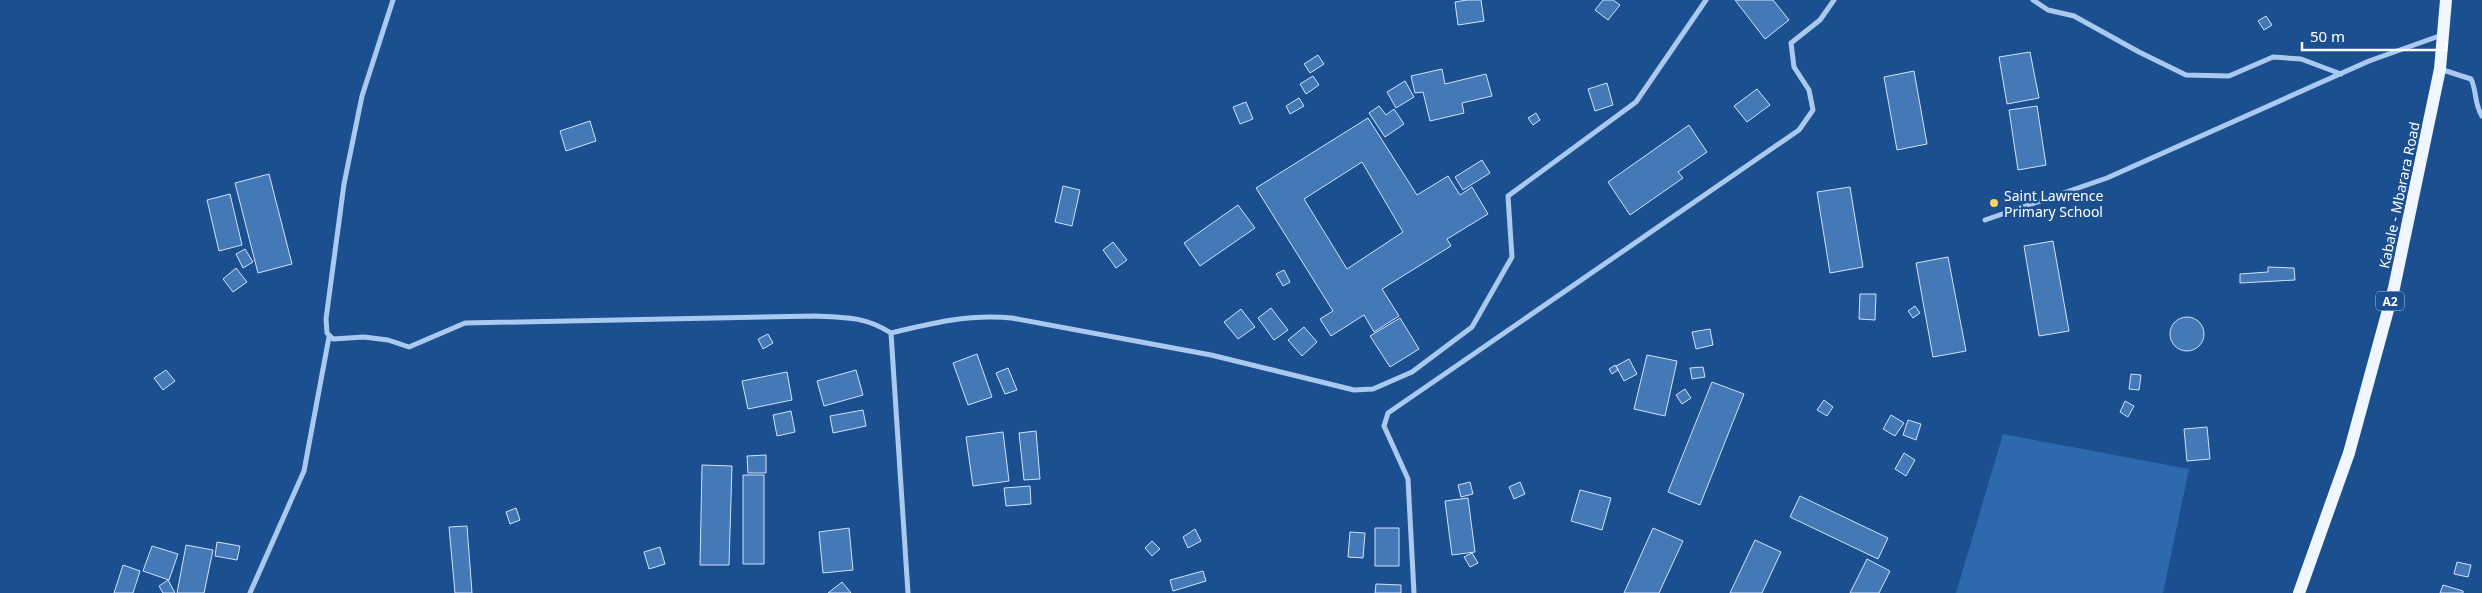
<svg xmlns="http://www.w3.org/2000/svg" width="2482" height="593" viewBox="0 0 2482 593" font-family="'Noto Sans',sans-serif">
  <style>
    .green { fill: #2e69ad }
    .building { fill: #4478b7; stroke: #cfe3fa; fill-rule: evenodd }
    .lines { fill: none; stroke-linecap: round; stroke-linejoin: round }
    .minor { stroke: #a9c9ee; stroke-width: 5 }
    .primary { stroke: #f0f6ff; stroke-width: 12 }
    .poi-dot { fill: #ffd166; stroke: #1b4f8f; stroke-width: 2 }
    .labels { text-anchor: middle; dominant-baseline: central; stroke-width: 5; stroke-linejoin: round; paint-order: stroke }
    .shield { fill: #1b4f8f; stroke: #bbcadd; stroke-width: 1 }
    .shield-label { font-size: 12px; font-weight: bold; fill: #fff }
    .poi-label { font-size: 14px; fill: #fff; stroke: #1b4f8f; text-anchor: start }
    .street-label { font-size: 14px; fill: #fff; stroke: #1b4f8f }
  </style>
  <rect width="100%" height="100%" fill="#1b4f8f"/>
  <!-- green -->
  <path class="green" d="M2003 434 2189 469 2163 593H1956Z"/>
  <!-- building -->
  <path class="building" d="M1467 0H1481L1484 21 1458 25 1455 2Z
    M1603 0H1613L1620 5 1608 20 1595 10Z
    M1735 0H1773L1789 20 1765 39Z
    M2266 16 2272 25 2264 30 2258 21Z
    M2030 52 2039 98 2007 104 1999 57Z
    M1318 55 1324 64 1310 73 1304 64Z
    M1442 69 1445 84 1486 74 1492 96 1462 103 1464 113 1430 121 1423 92 1415 93 1411 76Z
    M1914 71 1927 144 1897 150 1884 77Z
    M1313 76 1319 85 1306 94 1300 84Z
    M1405 81 1414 97 1396 108 1387 92Z
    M1607 83 1613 105 1595 111 1588 89Z
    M1757 89 1770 105 1747 122 1734 106Z
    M1299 98 1304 106 1290 114 1286 106Z
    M1246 102 1253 119 1240 124 1233 107Z
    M1379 106 1386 115 1394 109 1404 124 1385 137 1369 113Z
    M2037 106 2046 165 2018 170 2009 110Z
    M1536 113 1540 120 1533 125 1528 118Z
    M1368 118 1417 195 1448 176 1460 195 1472 187 1488 214 1447 239 1451 246 1382 289 1399 316 1374 332 1364 315 1331 336 1320 319 1333 311 1256 188ZM1362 162 1403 232 1347 269 1304 199Z
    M590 121 596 141 566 151 560 131Z
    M1689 125 1707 152 1678 172 1683 178 1630 215 1608 182Z
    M1482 160 1490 173 1463 190 1455 177Z
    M269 174 292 264 258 273 235 183Z
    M1063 186 1080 190 1072 226 1055 222Z
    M1850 187 1863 267 1830 273 1817 192Z
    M230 194 242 245 219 251 207 200Z
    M1238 205 1255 228 1200 266 1184 243Z
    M2053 241 2069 331 2039 336 2024 246Z
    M1113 242 1127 260 1116 268 1103 250Z
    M245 249 253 262 243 268 236 254Z
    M1948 257 1966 351 1933 357 1916 263Z
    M2268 267 2294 268 2295 280 2240 283V274L2268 272Z
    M236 268 247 282 233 292 223 279Z
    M1284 270 1290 282 1283 286 1276 274Z
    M1860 294H1876L1875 320 1859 319Z
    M1915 306 1920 313 1913 318 1908 311Z
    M1271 308 1288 330 1274 340 1258 318Z
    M1241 309 1255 327 1238 339 1224 322Z
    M2170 334a17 17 0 1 1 34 0a17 17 0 1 1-34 0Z
    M1400 318 1419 349 1390 367 1370 336Z
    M1304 327 1317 342 1302 356 1288 340Z
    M1710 329 1713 345 1696 349 1692 332Z
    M768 334 773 343 763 349 758 339Z
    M977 354 992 397 968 405 953 363Z
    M1647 355 1677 361 1665 416 1634 409Z
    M1629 359 1637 374 1624 381 1616 366Z
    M1615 365 1618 370 1612 374 1609 369Z
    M1703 367 1705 377 1692 379 1690 368Z
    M1008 368 1017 390 1005 394 996 373Z
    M166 370 175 381 163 390 154 378Z
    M856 370 863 395 824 406 817 381Z
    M787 372 792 400 748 409 742 381Z
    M2131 374 2141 375 2139 390 2129 389Z
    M1712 382 1744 394 1700 505 1668 492Z
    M1685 389 1691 398 1682 404 1676 395Z
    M1824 400 1833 407 1827 416 1817 410Z
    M2125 401 2134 406 2128 417 2120 412Z
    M863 410 866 426 833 433 830 416Z
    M791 411 795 432 777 436 773 415Z
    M1891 415 1904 423 1895 436 1883 429Z
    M1908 420 1921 424 1916 440 1903 435Z
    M2207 427 2210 459 2187 461 2184 429Z
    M1036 431 1040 479 1024 480 1019 433Z
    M1003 432 1009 481 973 486 966 437Z
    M1904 453 1915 460 1906 476 1895 469Z
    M766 455V473H748L747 456Z
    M702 465 732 466 729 565H700Z
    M743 475H764V564H743Z
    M1470 482 1473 494 1461 497 1458 485Z
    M1520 482 1525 494 1514 499 1509 487Z
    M1030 486 1031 504 1006 506 1004 488Z
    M1580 490 1611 498 1602 530 1571 521Z
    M1800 496 1888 538 1878 559 1790 517Z
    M1468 498 1475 552 1452 555 1445 501Z
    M516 508 520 520 510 524 506 512Z
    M467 526 472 593H455L449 527Z
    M849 528 853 570 823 573 819 532Z
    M1375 528H1399V566H1375Z
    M1653 528 1683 541 1659 593H1624Z
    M1195 529 1201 541 1188 548 1183 537Z
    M1350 532 1365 533 1363 558 1348 557Z
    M1755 540 1781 552 1762 593H1730Z
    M1152 541 1160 549 1152 556 1145 548Z
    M217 542 240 546 237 560 215 556Z
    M186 545 213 550 204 593H177Z
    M152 546 178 554 169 580 143 571Z
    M660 547 665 564 649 569 644 552Z
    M1472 553 1478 563 1470 567 1464 557Z
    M1867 559 1890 571 1879 593H1850Z
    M2457 562 2471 565 2468 577 2454 574Z
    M123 565 140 571 133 593H114Z
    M1203 571 1206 581 1173 591 1170 580Z
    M168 580 175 593H163L159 586Z
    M842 582 851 593H828Z
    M1376 584 1401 585V593H1375Z
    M2443 585 2463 591V593H2440Z"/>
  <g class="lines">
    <!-- minor -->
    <path class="minor" d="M393 0 362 96 344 184 326 319 327 333 333 339 364 337 388 340 409 347 465 323 816 316C845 317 866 317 891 333 932 323 969 314 1012 318L1211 355 1354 390 1373 389 1412 372 1472 327 1512 257 1508 196 1636 102 1706 0
      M2033 0 2048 10 2074 16 2139 52 2186 75 2229 76 2273 57 2301 59 2341 74
      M2440 69 2471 79C2477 91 2474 104 2482 116
      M1985 220 2107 178 2369 61 2442 35
      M891 333 908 593
      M250 593 304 471 329 337
      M1414 593 1408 479 1384 426 1388 413 1799 130 1813 110 1809 90 1794 67 1791 43 1820 20 1834 0"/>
    <!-- primary -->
    <path class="primary" d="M2299 593 2349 453 2394 288 2440 69 2446 0"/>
  </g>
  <!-- markers -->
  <circle class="poi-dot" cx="1994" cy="203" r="5"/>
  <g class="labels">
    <!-- shield labels -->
    <rect class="shield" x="2376" y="291.5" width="28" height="19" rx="4"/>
    <g class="shield-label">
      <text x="2390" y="301">A2</text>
    </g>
    <!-- poi labels -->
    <g class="poi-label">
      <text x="2004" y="195">Saint Lawrence<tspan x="2004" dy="16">Primary School</tspan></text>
    </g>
    <!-- street labels -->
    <g class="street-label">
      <text transform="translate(2399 195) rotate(-78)">Kabale - Mbarara Road</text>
    </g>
  </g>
  <!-- scale -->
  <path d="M2302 42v8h144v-8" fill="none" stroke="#ffffff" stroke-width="2.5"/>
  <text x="2310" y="42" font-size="15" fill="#ffffff" stroke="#1b4f8f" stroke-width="4" paint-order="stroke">50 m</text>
</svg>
